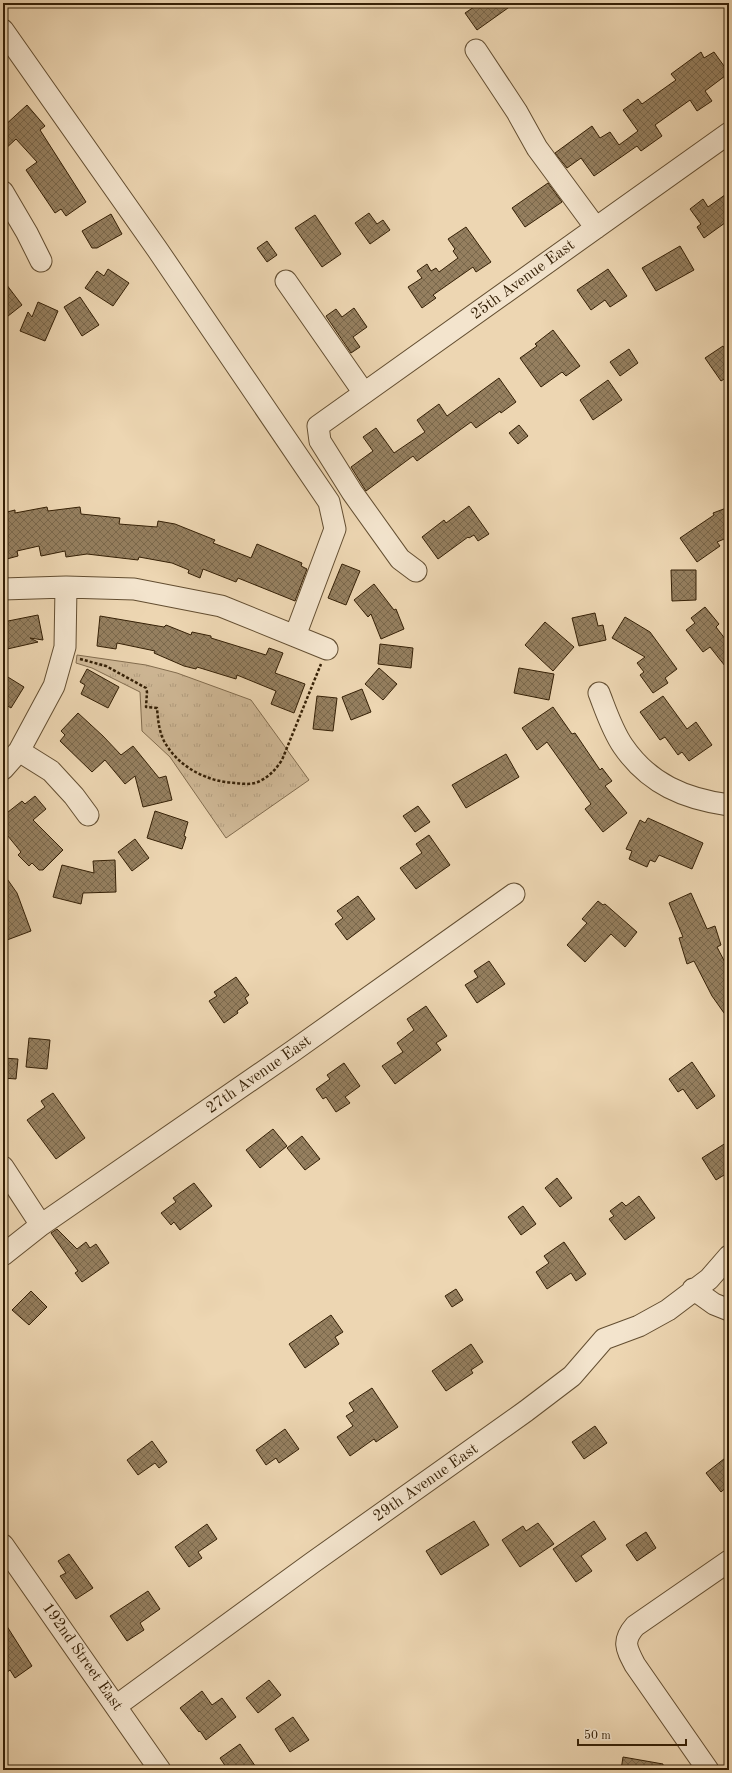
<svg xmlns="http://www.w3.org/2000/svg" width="732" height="1773" viewBox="0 0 732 1773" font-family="'Old Standard TT',serif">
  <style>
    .grass { fill: url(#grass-tufts); stroke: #826c4e }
    .building { fill: url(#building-cross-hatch); stroke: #352006 }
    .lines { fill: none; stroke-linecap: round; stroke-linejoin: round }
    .minor-casing { stroke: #634e31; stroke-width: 23 }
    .path { stroke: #352006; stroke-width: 2.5; stroke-dasharray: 3 2; stroke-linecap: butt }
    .minor { stroke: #f3e4cd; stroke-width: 21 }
    .labels { text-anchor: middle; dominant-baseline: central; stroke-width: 3; stroke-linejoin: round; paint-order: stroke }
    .street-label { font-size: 16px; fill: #352006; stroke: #f3e4cd }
  </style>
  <defs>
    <pattern id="grass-tufts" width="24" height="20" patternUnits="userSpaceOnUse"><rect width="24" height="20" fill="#ceb795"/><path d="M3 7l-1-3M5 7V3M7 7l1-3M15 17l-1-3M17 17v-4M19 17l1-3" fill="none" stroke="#b29d7f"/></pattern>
    <pattern id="building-cross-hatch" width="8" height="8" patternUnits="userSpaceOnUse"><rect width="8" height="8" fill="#957f5f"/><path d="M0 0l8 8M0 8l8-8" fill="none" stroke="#7a684c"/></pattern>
  </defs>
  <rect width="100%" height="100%" fill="#edd6b2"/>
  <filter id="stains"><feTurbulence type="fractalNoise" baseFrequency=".005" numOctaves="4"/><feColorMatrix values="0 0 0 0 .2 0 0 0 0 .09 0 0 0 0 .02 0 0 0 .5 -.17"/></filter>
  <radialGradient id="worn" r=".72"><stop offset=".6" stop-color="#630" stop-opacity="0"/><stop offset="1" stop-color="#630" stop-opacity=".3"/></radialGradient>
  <!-- grass -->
  <path class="grass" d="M77 655 146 665 177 673 251 700 309 780 226 838 170 757 142 731 140 692 92 668 76 663Z"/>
  <!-- building -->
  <path class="building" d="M480 3H515L477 30 465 13Z
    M701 52 704 58 714 52 729 73 705 91 712 101 697 111 690 100 655 125 662 136 641 151 637 146 594 176 581 158 567 168 555 153 592 126 600 138 610 132 619 145 638 131 623 110 638 99 642 104 676 80 671 74Z
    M27 105 45 126 40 130 86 202 66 216 61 209 55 213 26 170 37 162 16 139 3 151V127Z
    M548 183 562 202 525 227 512 208Z
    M729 192V220L704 238 697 227 701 224 690 209 703 199 708 207Z
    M369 213 377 224 383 220 390 230 370 244 355 223Z
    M111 214 122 234 97 248H92L82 231Z
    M315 215 341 254 322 267 295 228Z
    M466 227 491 262 476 272 473 267 433 295 436 298 422 308 408 287 422 278 417 271 427 264 431 271 436 268 439 272 458 258 453 251 455 249 448 239Z
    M267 241 277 255 267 262 257 248Z
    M680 246 694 270 656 291 642 268Z
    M108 269 129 283 113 306 85 288 97 271 104 276Z
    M608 269 627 296 610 307 605 300 591 310 577 290Z
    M3 280 22 305 3 320Z
    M80 297 99 325 82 336 64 307Z
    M38 302 58 311 45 341 20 331 28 312 32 317Z
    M354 308 367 327 353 337 360 347 351 353 326 316 336 309 342 317Z
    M553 330 580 366 566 376 562 372 541 387 520 358 537 346 535 344Z
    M723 346 729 354V376L721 381 705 358Z
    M629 349 638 363 620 376 610 362Z
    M499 378 516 402 501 413 500 411 476 428 471 422 417 461 413 456 366 491 351 467 373 451 363 437 376 428 394 453 425 432 417 420 439 404 447 416Z
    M608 380 622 400 593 420 580 400Z
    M519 425 528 436 518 444 509 433Z
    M469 506 489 534 478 541 474 535 469 538 468 537 438 559 422 537 444 520 446 523Z
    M47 507 48 511 80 507 81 514 120 518 119 524 157 527 158 521 175 524 215 540 213 543 251 558 257 544 302 563 301 566 307 569 295 601 238 578 236 582 203 569 200 578 188 573 189 570 172 563 139 557 138 560 87 554 66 557 65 551 41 556 39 546 17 551 18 556 3 560V513L15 510V513Z
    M729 507V537L717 542 720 546 697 562 680 538 714 515 713 513Z
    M342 564 360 571 346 605 328 598Z
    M671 570H696V600L672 601Z
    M374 584 394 610 396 609 404 629 381 639 371 614 368 617 354 600Z
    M705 607 719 624 716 627 729 644V671L710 647 703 652 686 630 695 623 691 618Z
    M595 613 598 626 603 625 606 640 579 646 572 618Z
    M38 615 43 640 30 638 38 642 3 650V622Z
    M100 616 164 627 166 625 191 635 192 632 211 636V638L266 655 269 648 283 653 275 673 305 684 294 713 271 704 276 691 237 675 236 679 197 667 196 669 184 666 154 653 155 651 117 643 116 649 97 646Z
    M625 617 650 632 677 669 665 678 668 683 653 693 640 675 644 672 637 663 645 657 612 638Z
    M545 622 574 647 553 671 525 645Z
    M380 644 413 648 411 668 378 664Z
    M379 668 397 684 383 700 365 684Z
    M519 668 554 674 549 700 514 693Z
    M87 669 119 687 108 708 81 694 85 685 80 682Z
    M3 674 24 687 11 708 3 703Z
    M362 689 371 712 351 720 342 697Z
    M317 696 337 698 333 731 313 729Z
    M663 696 687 729 696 722 712 745 689 761 682 752 678 755 665 737 660 740 640 712Z
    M553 707 572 734 575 733 600 770 602 768 612 781 605 786 627 813 603 832 585 809 591 804 547 742 537 750 522 728Z
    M78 713 103 736 121 755 133 746 159 778 166 776 172 800 143 807 135 776 125 784 105 760 92 772 60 741 65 735 61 731Z
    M506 754 519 777 466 808 452 785Z
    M35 796 46 809 33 820 63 850 43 870H39L32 863 29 866 18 855 21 852 3 830V816L22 801 25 804Z
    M418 806 430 822 415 832 403 816Z
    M155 811 188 822 184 836 186 837 182 849 147 838Z
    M648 818 703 843 692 869 659 855 655 862 650 860 647 867 629 859 632 851 626 849 640 820 645 823Z
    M429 835 450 865 416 889 400 868 422 853 416 844Z
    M135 839 149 858 132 871 118 852Z
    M115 860 116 892 83 893 81 904 53 897 62 865 94 873 93 861Z
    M3 873 17 893 31 931 7 940 3 929Z
    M691 893 707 929 715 926 721 945 717 947 729 970V1020L712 996 694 961 687 964 679 938 683 937 669 903Z
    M358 896 375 919 347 940 335 924 343 918 337 911Z
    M598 901 603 905 605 904 637 932 625 947 611 934 585 962 567 945 587 923 582 919Z
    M489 961 505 984 477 1003 465 985 478 977 474 971Z
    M236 977 249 995 245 998 248 1003 237 1011 238 1013 224 1023 209 1001 217 996 214 992Z
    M426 1006 447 1036 436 1043 441 1050 395 1084 382 1066 403 1052 397 1043 414 1030 407 1019Z
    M29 1038 50 1040 47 1069 26 1067Z
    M3 1058 18 1059 16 1079 3 1078Z
    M692 1062 715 1096 697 1109 683 1089 678 1092 669 1079Z
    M344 1063 360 1086 345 1097 350 1103 336 1112 326 1097 323 1099 316 1089 330 1079 327 1075Z
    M53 1093 85 1138 56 1159 27 1120 45 1107 41 1101Z
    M273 1129 287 1146 260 1168 246 1150Z
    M302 1136 320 1159 305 1170 287 1148Z
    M729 1141V1172L716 1180 702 1158Z
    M557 1178 572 1198 560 1207 545 1188Z
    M194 1183 212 1206 180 1230 174 1222 171 1225 161 1213 176 1202 173 1198Z
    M639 1196 655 1218 625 1240 609 1219 614 1216 610 1211 622 1202 626 1206Z
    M523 1206 536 1224 521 1235 508 1217Z
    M57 1229 77 1249 86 1242 90 1248 96 1244 109 1263 82 1282 75 1273 78 1271 51 1233Z
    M564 1242 586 1274 576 1281 571 1273 547 1289 536 1272 549 1263 544 1256Z
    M456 1289 463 1300 452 1307 445 1296Z
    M31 1291 47 1307 29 1325 12 1310Z
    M331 1315 343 1332 335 1337 339 1344 305 1368 289 1344Z
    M471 1344 483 1362 471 1370 473 1373 446 1391 432 1371Z
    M372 1388 398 1427 376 1442 374 1439 350 1456 337 1437 353 1426 346 1416 354 1411 349 1403Z
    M595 1426 607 1443 584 1459 572 1442Z
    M285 1429 299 1449 279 1463 276 1458 266 1465 256 1450Z
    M152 1441 167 1462 159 1468 155 1463 138 1475 127 1460Z
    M729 1455V1485L721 1492 706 1473Z
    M474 1521 489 1545 441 1575 426 1551Z
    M594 1521 606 1539 581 1556 592 1571 576 1582 553 1549Z
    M538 1523 554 1544 520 1567 502 1540 523 1526 526 1531Z
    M207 1524 217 1539 198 1552 202 1558 189 1567 175 1547Z
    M646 1532 656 1548 637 1561 626 1545Z
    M69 1554 93 1588 76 1599 60 1576 66 1573 58 1561Z
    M148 1591 160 1609 140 1623 144 1630 127 1641 110 1616Z
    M3 1620 32 1666 15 1678 10 1670 3 1675Z
    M269 1680 281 1695 258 1713 246 1698Z
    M202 1691 212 1705 222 1698 236 1717 206 1740 200 1731 199 1732 180 1708Z
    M293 1717 309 1740 290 1752 275 1729Z
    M240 1744 258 1770H228L220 1758Z
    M623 1757 663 1764V1770H621Z"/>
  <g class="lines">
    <!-- minor casing -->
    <g class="minor-casing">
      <path id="minor" d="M3 30 157 249 329 502 335 529 295 636
        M476 50 517 112 537 148 596 228
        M3 192 27 233 41 261
        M286 281 364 393
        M416 571 400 559 352 492 320 441 318 426 729 133
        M3 589 66 587 134 589 221 606 327 649
        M599 693C606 711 612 730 623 746 649 784 685 799 729 805
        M19 751 51 771 74 796 88 815
        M3 769 19 751 54 686 65 647 66 587
        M3 1167 41 1225
        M3 1255 41 1225 293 1051 514 894
        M693 1289 714 1304 729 1310
        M3 1545 160 1770
        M116 1706 312 1563 526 1411 572 1376 604 1339 639 1326 668 1310 709 1279 729 1256
        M708 1770 635 1665C626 1648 622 1641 635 1626L729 1561"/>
    </g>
    <!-- path -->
    <path class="path" d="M80 659 106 666 146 688 147 692 146 707 157 708C158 720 159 731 164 741 178 767 207 782 236 783 244 784 253 785 260 781 270 776 276 769 282 760L321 664"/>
    <!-- minor -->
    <use href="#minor" class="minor"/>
  </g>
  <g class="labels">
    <!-- street labels -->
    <g class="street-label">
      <text transform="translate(523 280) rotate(-36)">25th Avenue East</text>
      <text transform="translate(259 1075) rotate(-35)">27th Avenue East</text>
      <text transform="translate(426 1483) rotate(-35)">29th Avenue East</text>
      <text transform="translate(82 1657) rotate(55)">192nd Street East</text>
    </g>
  </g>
  <!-- margin -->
  <rect width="732" height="1773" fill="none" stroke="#edd6b2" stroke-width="16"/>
  <rect x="4" y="4" width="724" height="1765" fill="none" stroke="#352006" stroke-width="2"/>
  <rect x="8" y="8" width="716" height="1757" fill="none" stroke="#352006"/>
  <!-- scale -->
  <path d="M578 1739v6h108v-6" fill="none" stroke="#352006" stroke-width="2"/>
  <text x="584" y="1739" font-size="12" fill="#352006" stroke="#f3e4cd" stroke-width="3" paint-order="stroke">50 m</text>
  <rect width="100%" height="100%" filter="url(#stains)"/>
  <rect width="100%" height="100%" fill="url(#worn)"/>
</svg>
